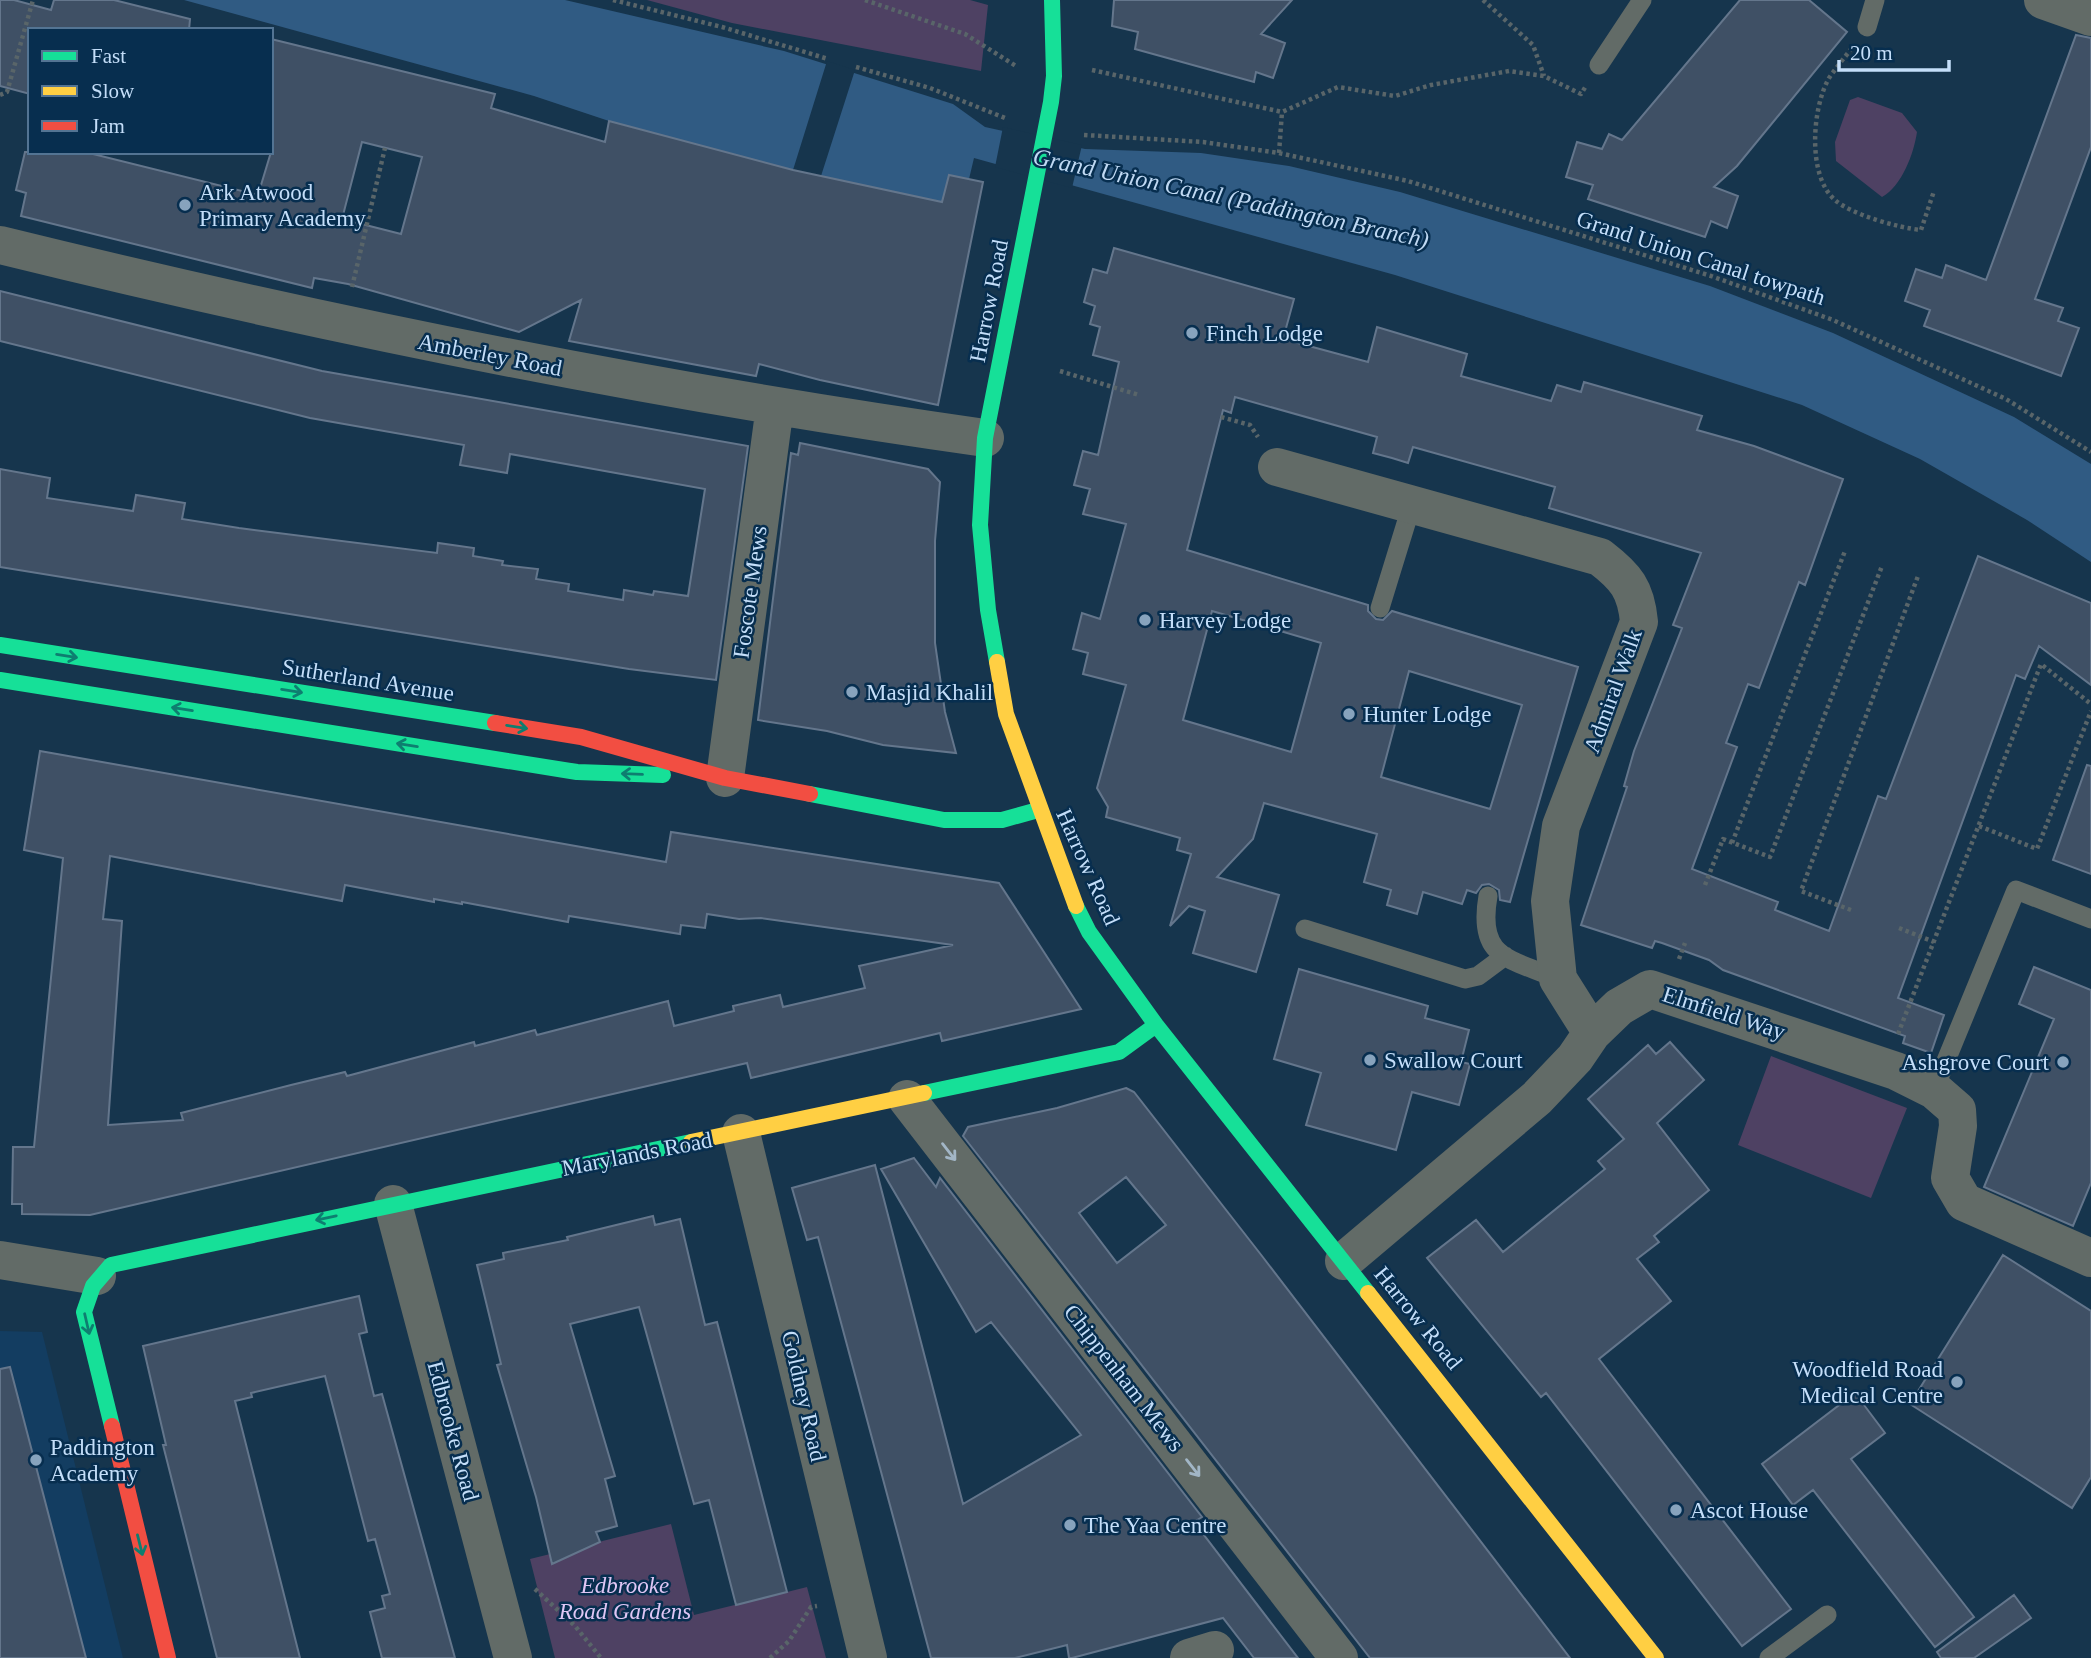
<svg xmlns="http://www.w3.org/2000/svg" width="2091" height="1658" viewBox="0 0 2091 1658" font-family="'Times New Roman',serif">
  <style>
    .built { fill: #133d61 }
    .green { fill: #4e4163 }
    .water { fill: #305b83 }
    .pier { fill: #16354d }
    .building { fill: #3f5065; stroke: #64768c; stroke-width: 2; fill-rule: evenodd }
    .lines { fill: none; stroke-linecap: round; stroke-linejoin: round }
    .path { stroke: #596569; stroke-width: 4.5; stroke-dasharray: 3.5 3.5; stroke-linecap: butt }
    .lane { stroke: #626b67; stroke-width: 19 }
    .street { stroke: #626b67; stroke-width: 38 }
    .fast { stroke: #16e098; stroke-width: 16 }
    .slow { stroke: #ffcf43; stroke-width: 16 }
    .jam { stroke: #f24e42; stroke-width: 16 }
    .oneway { stroke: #0e7e70 }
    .oneway2 { stroke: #a2b6c6 }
    .poi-dot { fill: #87a3bd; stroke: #072e4f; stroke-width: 2.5 }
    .labels { text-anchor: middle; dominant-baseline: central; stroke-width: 5; stroke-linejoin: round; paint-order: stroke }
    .poi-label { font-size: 23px; fill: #c4def9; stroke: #072e4f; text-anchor: start }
    .street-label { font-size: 23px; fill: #c4def9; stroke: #072e4f }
    .park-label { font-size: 23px; font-style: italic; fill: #dfc6f4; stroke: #072e4f }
    .water-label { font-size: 24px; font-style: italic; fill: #c0d9f3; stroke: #072e4f }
  </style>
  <rect width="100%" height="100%" fill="#16354d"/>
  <!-- built -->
  <path class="built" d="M0 1331 42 1332 123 1658H0Z"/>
  <!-- green -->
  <path class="green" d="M647 0H970L988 5 981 71 732 23Z
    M1858 97 1902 113 1917 132C1914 153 1902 186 1882 197L1836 161 1835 142 1850 100Z
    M1771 1056 1907 1108 1871 1198 1738 1145Z
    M671 1524 694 1615 807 1587 826 1658H555L530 1559Z"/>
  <!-- water -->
  <path class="water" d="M184 0H565L784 51 953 104 985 127 1085 149 1201 153 1289 166 1400 192 1710 286 1833 333 2014 417 2091 464V562L2027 520 1920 459 1802 405 1395 275 974 158 969 179 949 175 942 202 793 170 609 121 534 96Z"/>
  <!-- pier -->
  <path class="pier" d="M827 61 855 70 821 176 793 170Z
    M1003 127 1082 145 1072 188 995 167Z"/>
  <!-- building -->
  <path class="building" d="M0 0H14L51 10 54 0H114L190 19 189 30H30V94L0 86Z
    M1114 0H1292L1261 34 1285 43 1273 78 1256 72 1254 82 1135 49 1138 32 1112 26Z
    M1740 0H1809L1847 32 1737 166 1714 187 1738 196 1727 228 1711 221 1705 237 1588 199 1593 185 1566 177 1577 142 1602 149 1609 134 1622 140Z
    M2076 35 2091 38V147L2035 299 2063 308 2058 321 2079 328 2061 376 1924 326 1930 310 1905 301 1916 269 1942 278 1946 265 1986 280Z
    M271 39 495 94 491 108 605 142 609 121 793 170 942 202 949 175 983 182 938 405 820 380 759 364 756 376 569 341 581 300 519 332 348 284 314 278 312 288 21 216 26 193 16 190 25 152H85L258 195 271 152ZM362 142 422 157 401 234 342 219Z
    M1114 248 1294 299 1283 339 1368 362 1377 327 1467 354 1461 376 1551 401 1557 385 1581 392 1584 382 1702 416 1697 430 1754 446 1843 479 1805 585 1799 582 1759 688 1748 684 1726 743 1737 747 1692 869 1778 902 1775 910 1829 931 1878 796 1886 799 1978 556 2091 603V685L2039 646 2025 679 2016 675 1898 998 1944 1015 1931 1053 1903 1043 1905 1036 1723 970 1709 960 1662 943 1655 941 1652 948 1581 925 1627 787 1624 786 1634 751 1682 628 1673 625 1701 553 1549 508 1555 487 1413 447 1408 463 1392 458 1373 453 1377 437 1235 397 1231 413 1223 410 1187 550 1368 605V611L1376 619 1383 620 1392 611 1578 667 1510 902 1500 900 1499 890 1489 884 1482 885 1476 893 1467 890 1462 904 1423 892 1417 914 1387 905 1391 890 1364 882 1377 834 1264 803 1253 839 1217 877 1279 895 1256 972 1193 953 1205 911 1189 906 1170 926 1191 854 1177 850 1180 838 1106 817 1108 807 1097 788 1126 685 1083 674 1088 653 1073 649 1082 613 1100 619 1126 524 1083 514 1090 489 1074 485 1083 451 1098 455 1119 362 1093 355 1100 327 1090 324 1095 306 1084 302 1093 269 1107 273ZM1212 611 1321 643 1291 752 1183 720ZM1409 671 1522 705 1490 809 1381 777Z
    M0 291 322 371 748 446 716 680 629 669 0 567V469L50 478 47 498 133 511 136 495 185 503 182 519 239 528 437 553 438 543 474 548 473 556 503 561 502 565 538 569 536 579 569 584 568 591 623 600 624 590 653 595 654 591 688 596 705 489 510 454 507 473 460 465 464 445 310 418 0 341Z
    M800 443 928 469 940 482 935 541V643L945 712 956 753 883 745 827 731 758 720 791 453 798 455Z
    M40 751 666 862 671 832 999 883 1081 1009 942 1041 940 1033 751 1078 747 1063 90 1215 22 1214V1204H12L13 1147H34L63 858 24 850ZM110 856 342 901 345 885 434 902V899L462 904V902L568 922 569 916 680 934 681 925 705 928 707 914 739 919 761 918 953 945 859 966 865 988 783 1007 780 995 733 1006 734 1011 674 1026 668 1001 537 1035 535 1030 475 1046 474 1042 347 1076 345 1072 291 1085 181 1113 183 1120 108 1125 122 921 103 919Z
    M2087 765 2091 766V874L2053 860Z
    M2034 967 2091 990V1183L2073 1226 1984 1187 2054 1019 2019 1004Z
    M1299 969 1428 1006 1425 1018 1469 1030 1461 1062 1470 1064 1459 1105 1412 1092 1396 1150 1306 1125 1321 1073 1274 1059Z
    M1670 1042 1704 1080 1657 1123 1709 1190 1654 1236 1659 1242 1637 1259 1671 1301 1599 1359 1791 1609 1742 1646 1546 1393 1541 1397 1427 1258 1476 1220 1503 1252 1605 1169 1598 1161 1624 1139 1588 1099 1648 1045 1656 1054Z
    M1126 1088 1134 1092 1262 1256 1570 1658H1370L963 1136 968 1127 1057 1108ZM1126 1177 1166 1225 1117 1263 1079 1213Z
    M914 1158 936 1187 940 1178 1202 1517 1194 1522 1298 1658H1254L1223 1618 1072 1658H1069L1067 1645 1015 1658H931L818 1237 807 1240 792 1188 875 1165 963 1504 1081 1435 991 1322 976 1332 881 1169Z
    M653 1216 655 1225 680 1219 705 1325 717 1322 787 1592 736 1605 709 1500 694 1504 639 1307 570 1324 615 1476 605 1479 617 1526 596 1532 600 1542 552 1564 536 1497 497 1365 501 1364 477 1265 504 1259 503 1253 568 1240 567 1237Z
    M2003 1255 2091 1311V1477L2072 1508 1910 1404Z
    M359 1296 367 1332 359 1334 374 1396 382 1394 455 1658H382L370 1612 385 1608 382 1596 390 1594 375 1539 368 1541 325 1376 251 1393 252 1397 235 1401 300 1658H217L163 1445H166L143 1346Z
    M10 1367 86 1658H0V1369Z
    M1855 1393 1885 1433 1851 1459 1974 1617 1935 1647 1813 1490 1793 1505 1762 1464Z
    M2014 1595 2031 1618 1974 1658H1941L1937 1652Z"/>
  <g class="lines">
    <!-- path -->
    <path class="path" d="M613 0 722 27 828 59
      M865 0 965 34 1016 66
      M1483 0 1533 45 1544 76
      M1852 48C1844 58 1836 68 1829 78 1812 108 1807 176 1835 200 1852 215 1900 228 1921 230L1934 191
      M856 67 930 88 1005 118
      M1092 70 1282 112 1338 87 1395 96 1431 85 1509 71 1544 76 1581 94 1586 86
      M0 95 7 92 33 0
      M1084 135 1203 142 1279 153 1408 181 1711 276 1833 320 2006 399 2091 452
      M1279 153 1282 112
      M352 287 385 148
      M1060 371 1139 395
      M1221 417 1250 425 1258 437
      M1979 826 2037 849 2091 711
      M1732 843 1845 551
      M1705 885 1723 839 1770 857 1882 566
      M1851 910 1801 891 1918 576
      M1899 928 1934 942
      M1679 959 1685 943
      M1898 1034 2041 664 2091 704
      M535 1589 575 1626 601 1658
      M770 1658 789 1641 811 1607 817 1606"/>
    <!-- lane -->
    <path class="lane" d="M1867 27 1875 0
      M1599 65 1642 0
      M1380 608 1412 504
      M1488 896C1477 959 1509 958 1558 979
      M1305 929 1465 979 1478 976 1505 956
      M1934 1090 2016 890 2091 919
      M1769 1658 1827 1615"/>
    <!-- street -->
    <path class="street" d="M2043 0 2091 17
      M0 245C325 325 653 391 985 438
      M1277 467 1600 557C1626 577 1636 589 1639 622L1561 826 1550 901 1558 979 1592 1033
      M725 778 775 406
      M907 1099 1339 1658
      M741 1133 868 1658
      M393 1204 513 1658
      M0 1260 97 1276
      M1344 1261 1537 1098 1575 1058 1592 1033 1619 1007 1650 989 1896 1071 1934 1090 1957 1110 1958 1126 1950 1178 1964 1202 2091 1258
      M1189 1658 1215 1650"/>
    <!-- fast -->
    <path class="fast" d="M0 645 495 723
      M997 662 988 610 980 525 985 438 1051 102 1054 76 1052 0
      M0 680 577 772 663 775
      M810 794 944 820H1002L1038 810
      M1076 906 1089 932 1156 1025 1368 1293
      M924 1093 1119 1052 1156 1025
      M112 1426 84 1312 93 1286 111 1265 691 1142"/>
    <!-- slow -->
    <path class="slow" d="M997 662 1006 714 1076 906
      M691 1142 924 1093
      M1368 1293 1656 1658"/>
    <!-- jam -->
    <path class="jam" d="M495 723 581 737 725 778 810 794
      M112 1426 168 1658"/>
  </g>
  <!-- one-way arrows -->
  <defs><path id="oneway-shaft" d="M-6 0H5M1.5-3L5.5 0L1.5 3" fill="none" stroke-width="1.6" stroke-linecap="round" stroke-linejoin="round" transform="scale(1.75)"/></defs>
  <g class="oneway">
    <use href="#oneway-shaft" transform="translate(67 656) rotate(9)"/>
    <use href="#oneway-shaft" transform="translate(292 691) rotate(9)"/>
    <use href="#oneway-shaft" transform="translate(182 709) rotate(-171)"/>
    <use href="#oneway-shaft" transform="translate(517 727) rotate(9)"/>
    <use href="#oneway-shaft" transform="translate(407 745) rotate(-171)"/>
    <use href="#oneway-shaft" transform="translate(632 774) rotate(-178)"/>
    <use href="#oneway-shaft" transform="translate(326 1218) rotate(168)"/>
    <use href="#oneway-shaft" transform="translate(87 1324) rotate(77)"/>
    <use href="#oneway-shaft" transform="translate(140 1545) rotate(76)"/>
  </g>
  <g class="oneway2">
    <use href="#oneway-shaft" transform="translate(949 1152) rotate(52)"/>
    <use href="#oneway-shaft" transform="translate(1193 1468) rotate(52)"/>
  </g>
  <!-- markers -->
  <g class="poi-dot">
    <circle cx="185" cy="205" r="7"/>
    <circle cx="1192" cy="333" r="7"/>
    <circle cx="1145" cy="620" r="7"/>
    <circle cx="852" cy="692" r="7"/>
    <circle cx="1349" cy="714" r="7"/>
    <circle cx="1370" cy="1060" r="7"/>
    <circle cx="2063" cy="1062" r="7"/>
    <circle cx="1957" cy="1382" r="7"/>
    <circle cx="36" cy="1460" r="7"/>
    <circle cx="1676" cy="1510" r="7"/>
    <circle cx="1070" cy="1525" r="7"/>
  </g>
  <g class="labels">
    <!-- poi labels -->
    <g class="poi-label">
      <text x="199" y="192">Ark Atwood<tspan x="199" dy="26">Primary Academy</tspan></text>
      <text x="1206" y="333">Finch Lodge</text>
      <text x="1159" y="620">Harvey Lodge</text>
      <text x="866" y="692">Masjid Khalil</text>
      <text x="1363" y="714">Hunter Lodge</text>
      <text x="1384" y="1060">Swallow Court</text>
      <text x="2049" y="1062" text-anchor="end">Ashgrove Court</text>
      <text x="1943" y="1369" text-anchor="end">Woodfield Road<tspan x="1943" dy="26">Medical Centre</tspan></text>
      <text x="50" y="1447">Paddington<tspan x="50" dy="26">Academy</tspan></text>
      <text x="1690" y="1510">Ascot House</text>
      <text x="1084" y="1525">The Yaa Centre</text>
    </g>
    <!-- street labels -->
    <g class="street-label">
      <text transform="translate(1701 258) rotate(18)">Grand Union Canal towpath</text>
      <text transform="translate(989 301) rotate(-79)">Harrow Road</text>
      <text transform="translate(490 355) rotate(11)">Amberley Road</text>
      <text transform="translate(750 592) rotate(-82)">Foscote Mews</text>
      <text transform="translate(368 680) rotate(9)">Sutherland Avenue</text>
      <text transform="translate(1613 691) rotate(-70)">Admiral Walk</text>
      <text transform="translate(1088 867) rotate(66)">Harrow Road</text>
      <text transform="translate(1724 1013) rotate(18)">Elmfield Way</text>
      <text transform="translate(637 1154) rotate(-11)">Marylands Road</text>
      <text transform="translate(1418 1318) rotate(51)">Harrow Road</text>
      <text transform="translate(1124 1378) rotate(52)">Chippenham Mews</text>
      <text transform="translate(804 1396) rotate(77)">Goldney Road</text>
      <text transform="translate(453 1431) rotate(75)">Edbrooke Road</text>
    </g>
    <!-- park labels -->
    <g class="park-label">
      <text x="625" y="1585">Edbrooke<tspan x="625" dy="26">Road Gardens</tspan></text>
    </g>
    <!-- water labels -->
    <g class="water-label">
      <text transform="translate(1231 198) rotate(12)">Grand Union Canal (Paddington Branch)</text>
    </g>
  </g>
  <!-- legend -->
  <rect x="28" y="28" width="245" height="126" fill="#072e4f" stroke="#537493" stroke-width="2"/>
  <rect x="42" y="51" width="35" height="10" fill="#16e098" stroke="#537493" stroke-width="2"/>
  <text x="91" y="63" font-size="21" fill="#c4def9">Fast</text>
  <rect x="42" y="86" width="35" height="10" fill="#ffcf43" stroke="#537493" stroke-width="2"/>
  <text x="91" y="98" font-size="21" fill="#c4def9">Slow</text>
  <rect x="42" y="121" width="35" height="10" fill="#f24e42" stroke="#537493" stroke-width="2"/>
  <text x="91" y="133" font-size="21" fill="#c4def9">Jam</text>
  <!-- scale -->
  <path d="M1839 60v10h110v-10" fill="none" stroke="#c4def9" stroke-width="3.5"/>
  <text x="1850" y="60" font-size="21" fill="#c4def9" stroke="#072e4f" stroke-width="5" paint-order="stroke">20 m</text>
</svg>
